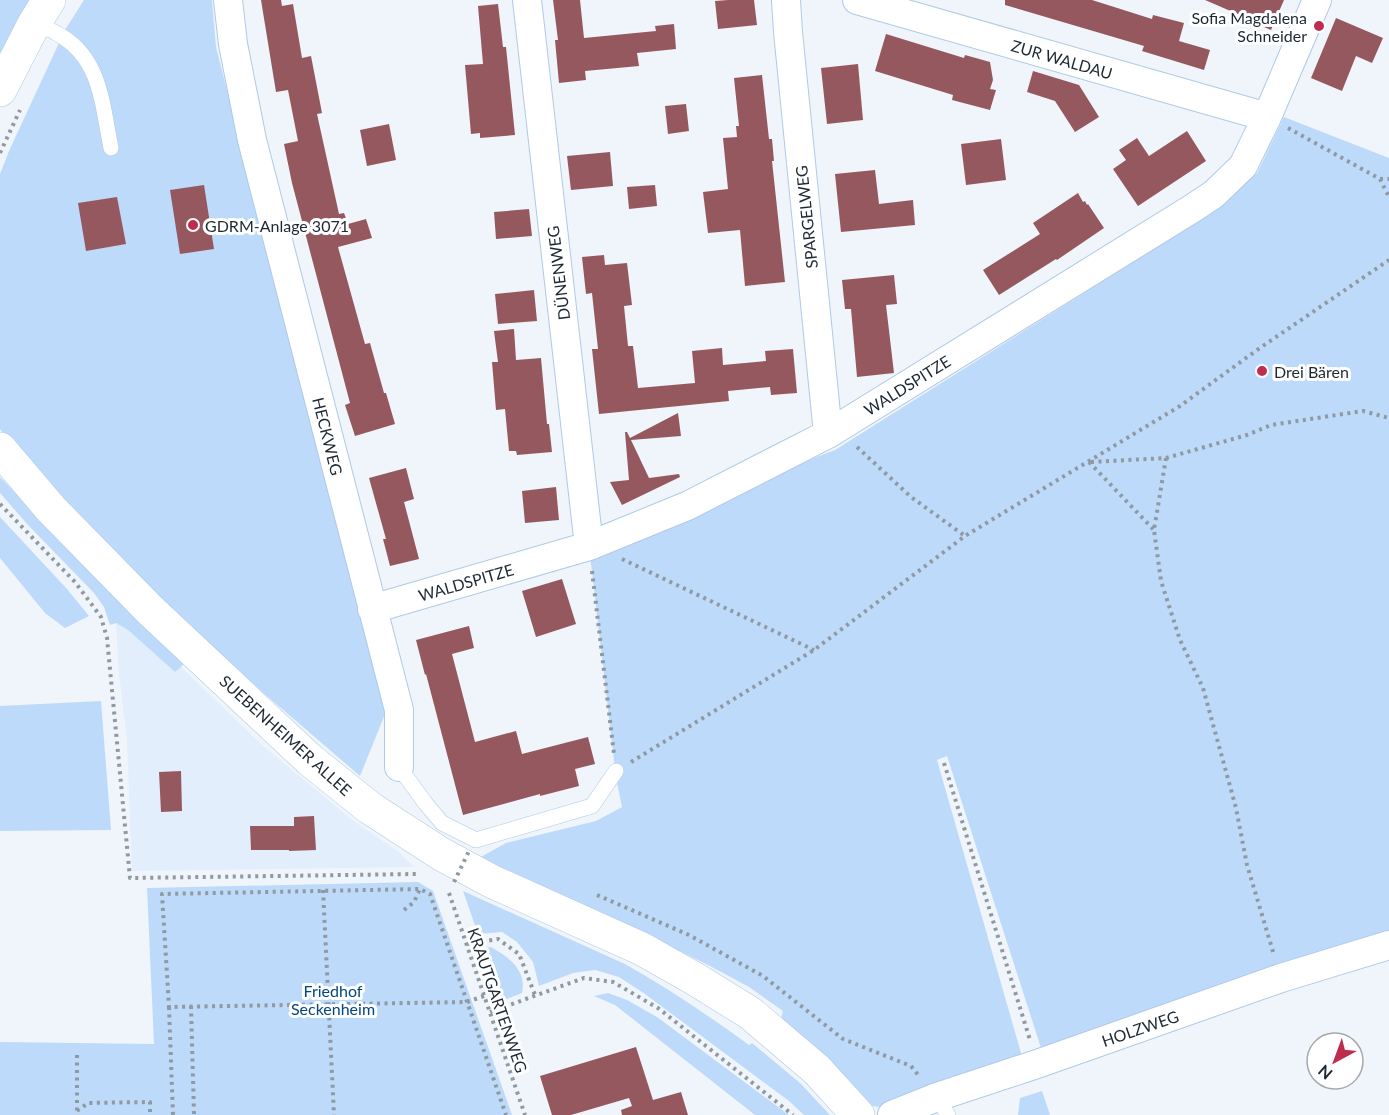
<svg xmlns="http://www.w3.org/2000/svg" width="1389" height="1115" viewBox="0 0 1389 1115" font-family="Lato,sans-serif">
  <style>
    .built { fill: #e2eefc }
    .green { fill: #bddafa }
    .building { fill: #96585f }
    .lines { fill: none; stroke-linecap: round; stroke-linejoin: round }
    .service-casing { stroke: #b0c9e6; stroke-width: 16 }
    .minor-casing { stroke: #b0c9e6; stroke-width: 30 }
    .tertiary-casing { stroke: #b0c9e6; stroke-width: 34 }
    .secondary-casing { stroke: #b0c9e6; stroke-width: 34 }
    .path { stroke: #9199a0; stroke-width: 4; stroke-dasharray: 3 4.5; stroke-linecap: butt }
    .service { stroke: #fff; stroke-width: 15 }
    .minor { stroke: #fff; stroke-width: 28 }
    .tertiary { stroke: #fff; stroke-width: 33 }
    .secondary { stroke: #fff; stroke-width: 33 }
    .path-bridge { stroke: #9199a0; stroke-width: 4; stroke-dasharray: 3 4.5; stroke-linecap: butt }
    .poi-dot { fill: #be2d4f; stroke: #fff; stroke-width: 2 }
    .labels { text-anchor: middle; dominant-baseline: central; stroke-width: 6; stroke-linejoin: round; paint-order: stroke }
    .poi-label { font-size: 16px; fill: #1e2832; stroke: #fff; text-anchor: start }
    .street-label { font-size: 16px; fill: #1e2832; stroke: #fff }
    .park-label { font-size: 16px; fill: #02477f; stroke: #fff }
  </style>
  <rect width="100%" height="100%" fill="#eff5fa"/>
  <!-- built -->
  <path class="built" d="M116 623 128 630 175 672 181 667 263 746 352 820 399 852 414 867 132 871 127 740 119 674Z"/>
  <!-- green -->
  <path class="green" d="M0 0H33L0 60Z
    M84 0H212L216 47 385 714 360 776 158 602 11 444 0 429V174L9 151 65 30Z
    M1284 117 1389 158V939L1043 1054 947 756 937 760 1023 1060 884 1108 873 1106 781 1018 783 1011 749 987 710 966 620 922 479 858 506 843 596 821 622 807 616 778 589 546 693 503 835 450 1200 220 1257 173Z
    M0 477 96 577 184 663 181 667 175 672 128 630 116 623 110 625 104 607 94 593 28 525 0 493Z
    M0 517 67 589 89 616 65 628 45 613 0 558Z
    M101 701 111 830 0 831V706Z
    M418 882 433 891 512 1115H0V1042L154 1044 147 888Z
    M463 891 625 964C668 988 709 1016 749 1045L752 1043 800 1083 830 1115H804L789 1101 645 994 619 977 595 970 573 973 539 986 533 962 517 942 502 932 478 934Z
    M491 947C509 957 527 970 522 993L494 1004 478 955 481 948Z
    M608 993 627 1000 657 1017 789 1115H755L615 1005 594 996Z
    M1042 1091 1050 1115H1018L1020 1098Z"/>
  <!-- building -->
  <path class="building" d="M261 0H281L282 6 293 4 302 58 311 56 322 113 317 114 339 214 344 213 348 224 366 219 372 238 338 247 365 344 370 343 384 393H386L395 424 355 436 345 405 350 403 292 183 284 144 298 141 288 90 276 92Z
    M553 0H580L584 38 656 31 655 26 674 24 676 49 637 53 639 66 585 71 586 80 559 83 555 40H558Z
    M728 0H754L757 25 718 29 715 1Z
    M1005 0H1092L1152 19 1153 15 1184 23 1179 41 1210 50 1204 70 1142 51 1144 46 1005 5Z
    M1205 0H1284L1271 30 1248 20 1249 19Z
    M498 4 503 47H506L515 135 480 138V133L471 134 465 65 483 64 478 6Z
    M1336 18 1383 38 1372 63 1356 56 1342 91 1311 78Z
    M886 34 964 58 965 55 990 62 993 80 990 89 996 90 990 110 952 100 953 95 875 71Z
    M858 64 863 120 827 124 821 68Z
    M1033 71 1079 85 1099 117 1075 132 1055 101 1027 92Z
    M762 75 769 139H772L774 161H772L785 282 745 286 740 230 708 233 703 192 728 189 723 138 737 137 736 126H739L734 78Z
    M686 104 689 131 668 134 665 106Z
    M389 124 396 160 367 166 360 130Z
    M1187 131 1206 161 1138 206 1113 169 1126 160 1119 150 1137 138 1149 156Z
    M1001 139 1006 180 966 185 961 144Z
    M610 152 613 186 571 190 567 156Z
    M875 170 879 204 913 200 915 225 841 232 835 174Z
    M204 185 214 249 180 254 170 190Z
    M655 185 657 206 629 209 627 187Z
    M1078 193 1083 202 1085 201 1087 205 1088 204 1104 228 1057 260 1056 259 999 295 983 270 1040 234 1033 223Z
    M117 197 126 244 86 251 78 203Z
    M529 209 532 236 496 239 494 212Z
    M604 255 605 265 627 263 632 305 624 306 628 346H633L638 388 695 383 692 351 722 348 723 365 766 361 765 351 793 349 797 393 771 395 770 387 728 391 729 401 599 414 592 349H598L592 293 586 294 582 257Z
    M894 275 897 304 886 305 894 373 857 377 851 309H845L842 280Z
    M534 290 537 321 498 324 495 294Z
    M514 329 516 360 541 358 547 424H549L552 452 517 455 516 451H509L505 409 496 410 492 362H498L494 331Z
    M678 413 681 436 631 440 649 478 679 474 680 477 622 505 610 482 629 480 625 432H627L630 438Z
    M406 468 414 499 404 502 419 559 390 566 383 539H386L369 478Z
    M556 487 559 520 525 523 522 491Z
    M562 579 576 624 536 637 522 591Z
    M469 626 474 648 452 654 475 742 516 731 522 754 588 737 595 764 575 769 579 786 540 796V794L463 815 426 674 425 675 416 640Z
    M181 771 182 811 161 812 159 772Z
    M314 816 316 850 289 851V850H251L250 826H294V817Z
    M636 1047 653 1100 681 1092 688 1115H622L621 1110 632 1106 629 1098 571 1115H552L540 1076Z"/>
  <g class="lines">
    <!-- service casing -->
    <g class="service-casing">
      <path id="service" d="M34 24C41 27 50 29 56 33 101 56 102 104 111 148
        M399 767 426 804 442 823 476 840 592 806 616 771
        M937 1097 948 1115"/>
    </g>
    <!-- minor casing -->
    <g class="minor-casing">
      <path id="minor" d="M228 0 233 44 252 140 399 710V767
        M527 0 589 546
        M786 0 788 32 828 434
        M857 0 1267 117
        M372 609 589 546 687 506 828 434 1193 208 1214 194 1243 166 1267 117 1317 0
        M892 1115 937 1097 1037 1064 1281 978 1389 945"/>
    </g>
    <!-- tertiary casing -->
    <g class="tertiary-casing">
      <path id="tertiary" d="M0 90 34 24 49 0"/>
    </g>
    <!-- secondary casing -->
    <g class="secondary-casing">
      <path id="secondary" d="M0 449 51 509 150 610 310 760 370 808 441 854 491 881 642 949 695 979 750 1013 817 1070 858 1115"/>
    </g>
    <!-- path -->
    <path class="path" d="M1288 128 1380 179 1389 197
      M0 153 20 110
      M1380 179H1389
      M857 447 911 497 965 536
      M1166 458 1154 530 1161 581 1180 640 1203 688 1236 808 1247 865 1274 955
      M1089 462 1154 530
      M1091 462 1166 458 1247 435 1271 425 1363 411 1389 418
      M0 504 75 582 101 617 107 638 130 878 417 874
      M622 559 814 650
      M592 571 614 754
      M631 762 814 650 965 536 1180 406 1257 350 1389 260
      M944 763 1030 1040
      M323 890 334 1115
      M449 893 525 1115
      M597 895 689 935 763 976 843 1039 911 1066 919 1076
      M404 910 414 902 420 889
      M467 944 498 939 519 954 535 995
      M484 996 467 1002 169 1007 162 894 420 889 430 894 506 1115
      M191 1006 194 1115
      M169 1007 173 1115
      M490 1012 584 978 613 982 658 1008 793 1115
      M77 1055V1115
      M77 1111 88 1103 150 1102V1115"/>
    <!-- service -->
    <use href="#service" class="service"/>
    <!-- minor -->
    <use href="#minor" class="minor"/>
    <!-- tertiary -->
    <use href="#tertiary" class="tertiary"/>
    <!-- secondary -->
    <use href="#secondary" class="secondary"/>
    <!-- path-bridge -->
    <path class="path-bridge" d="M454 882 469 851"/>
  </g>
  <!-- markers -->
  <g class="poi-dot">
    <circle cx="1319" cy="26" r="6"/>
    <circle cx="193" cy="225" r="6"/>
    <circle cx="1262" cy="371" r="6"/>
  </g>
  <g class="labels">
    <!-- poi labels -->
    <g class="poi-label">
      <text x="1307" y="17" text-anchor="end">Sofia Magdalena<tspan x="1307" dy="18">Schneider</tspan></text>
      <text x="205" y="225">GDRM-Anlage 3071</text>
      <text x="1274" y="371">Drei Bären</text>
    </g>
    <!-- street labels -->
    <g class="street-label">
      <text transform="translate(1062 59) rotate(16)">ZUR WALDAU</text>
      <text transform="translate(806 217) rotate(-96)">SPARGELWEG</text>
      <text transform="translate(558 273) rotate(-97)">DÜNENWEG</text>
      <text transform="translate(907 385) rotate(-32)">WALDSPITZE</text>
      <text transform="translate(328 436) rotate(76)">HECKWEG</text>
      <text transform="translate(466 582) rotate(-16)">WALDSPITZE</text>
      <text transform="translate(286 735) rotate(42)">SUEBENHEIMER ALLEE</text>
      <text transform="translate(498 1000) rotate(71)">KRAUTGARTENWEG</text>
      <text transform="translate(1140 1028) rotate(-19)">HOLZWEG</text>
    </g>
    <!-- park labels -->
    <g class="park-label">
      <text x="333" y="990">Friedhof<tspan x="333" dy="18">Seckenheim</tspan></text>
    </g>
  </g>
  <!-- north arrow -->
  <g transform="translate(1335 1061) rotate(221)"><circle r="28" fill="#ffffff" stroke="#a5a9ad" stroke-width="1.5"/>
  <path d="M0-4.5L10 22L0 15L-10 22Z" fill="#be2d4f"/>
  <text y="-9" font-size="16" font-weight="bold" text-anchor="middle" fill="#1e2832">N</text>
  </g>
</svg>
